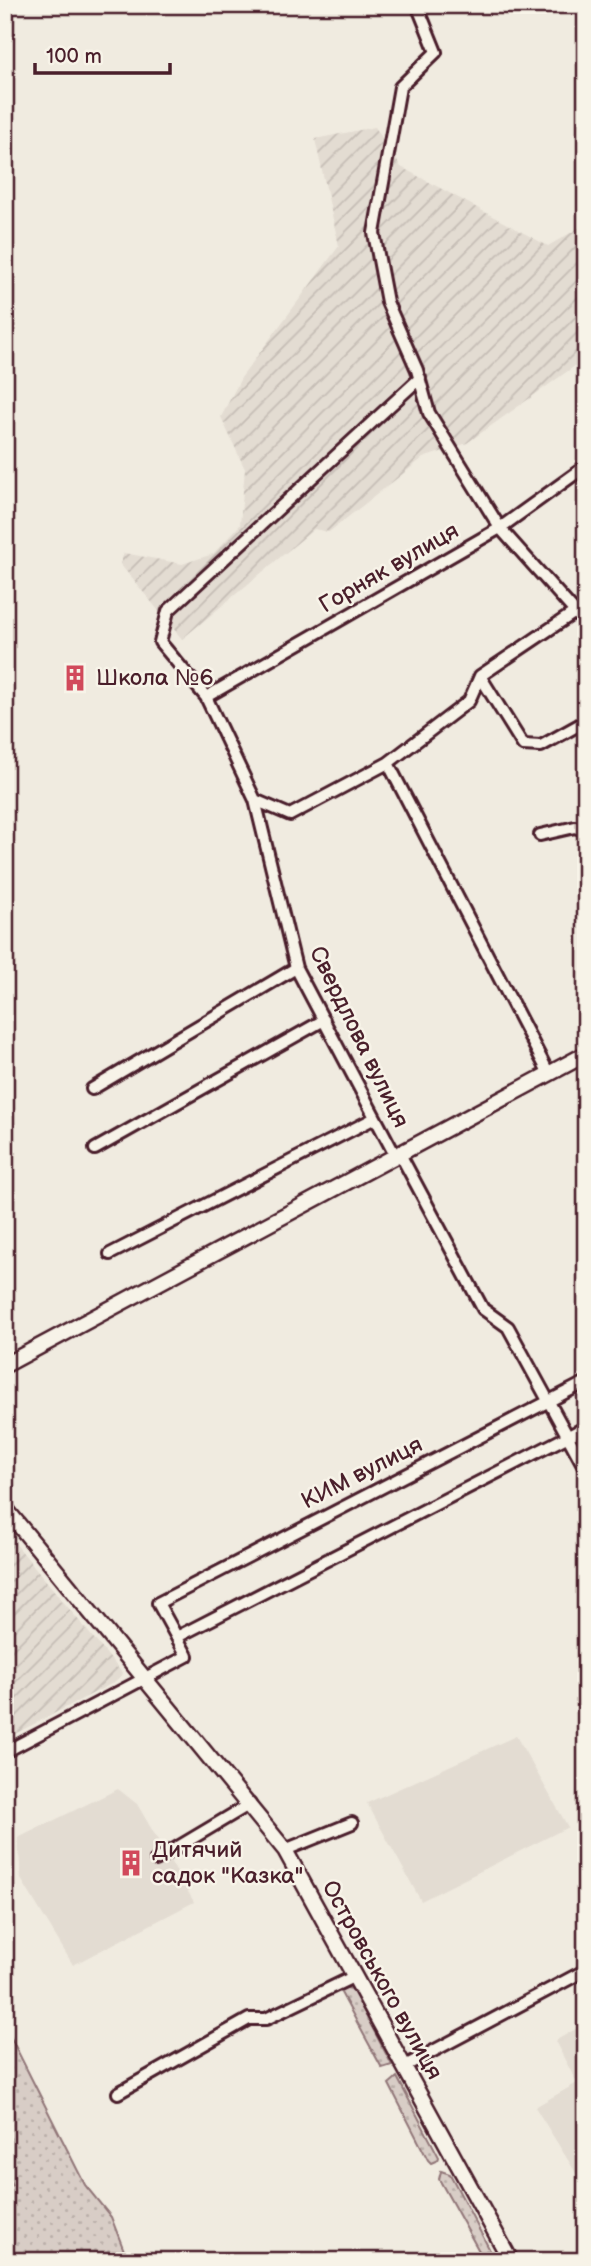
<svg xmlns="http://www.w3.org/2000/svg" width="591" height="2266" viewBox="0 0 591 2266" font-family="'Balsamiq Sans',sans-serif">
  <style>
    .built { fill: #e3dcd2 }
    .industrial { fill: url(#industrial-furrows) }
    .grass { fill: url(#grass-dots); stroke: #917678; stroke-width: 2 }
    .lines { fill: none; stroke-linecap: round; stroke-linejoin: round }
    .minor-casing { stroke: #4a1f2b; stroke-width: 16 }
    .major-casing { stroke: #4a1f2b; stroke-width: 19 }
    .minor { stroke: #f7f3e8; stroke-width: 10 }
    .major { stroke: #f7f3e8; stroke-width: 14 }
    .labels { text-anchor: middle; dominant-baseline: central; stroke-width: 5; stroke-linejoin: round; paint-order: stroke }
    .street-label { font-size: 23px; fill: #4a1f2b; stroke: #f7f3e8 }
    .poi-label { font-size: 23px; fill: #4a1f2b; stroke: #f7f3e8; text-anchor: start }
  </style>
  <defs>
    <pattern id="industrial-furrows" width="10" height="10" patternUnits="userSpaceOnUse" patternTransform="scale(1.75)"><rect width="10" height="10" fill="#e3dcd2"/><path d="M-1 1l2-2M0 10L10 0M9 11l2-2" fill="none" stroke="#c4bcb4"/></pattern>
    <pattern id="grass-dots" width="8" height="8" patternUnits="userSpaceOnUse" patternTransform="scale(1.75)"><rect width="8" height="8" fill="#d8cdc6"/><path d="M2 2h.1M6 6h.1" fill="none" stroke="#bbb0aa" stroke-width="1.8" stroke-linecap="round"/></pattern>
  </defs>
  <rect width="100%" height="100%" fill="#f0ebe0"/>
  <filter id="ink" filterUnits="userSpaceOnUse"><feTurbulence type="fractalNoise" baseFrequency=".0143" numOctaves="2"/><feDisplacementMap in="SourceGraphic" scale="14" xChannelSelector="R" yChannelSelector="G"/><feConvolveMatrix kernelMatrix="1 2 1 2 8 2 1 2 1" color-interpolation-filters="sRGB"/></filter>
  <g filter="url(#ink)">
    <!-- built -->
    <path class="built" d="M516 1736 568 1827 421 1901 367 1803Z
      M118 1789 137 1804 194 1902 73 1965 21 1879 18 1838Z
      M586 2023V2189L535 2107 577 2083 555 2041Z"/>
    <!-- industrial -->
    <path class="industrial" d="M375 127 401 167 548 246 586 224V358L467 443 423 458 329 532 314 529 182 639 120 564 124 553 182 564 213 554 240 525 245 469 221 417 241 378 339 246 315 139Z
      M5 1531 123 1674 113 1683 5 1739Z"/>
    <!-- grass -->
    <path class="grass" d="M342 1987 352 1989 392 2065 382 2068 340 1991Z
      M5 2026 85 2185 111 2217 128 2261H5V2188L12 2185 5 2170Z
      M397 2077 439 2157 438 2160 431 2163 428 2160 389 2084Z
      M441 2171 450 2174 493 2256 484 2260 439 2179Z"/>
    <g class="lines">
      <!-- minor casing -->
      <g class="minor-casing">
        <path id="minor" d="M417 5 436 52 400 87 374 233 387 302 417 370 429 413 500 528 575 612
          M480 676 523 745 541 746 586 721
          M206 697 500 528 586 466
          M388 763 549 1074
          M255 800 290 815 388 763 469 701 480 676 575 612 586 624
          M540 835 575 827 586 831
          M92 1089 296 968
          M95 1149 324 1020
          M400 1154 483 1309 508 1327 586 1470
          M396 1157 296 968 255 800 206 697 160 642 168 611 420 378
          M110 1254 375 1118
          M177 1637 586 1427
          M5 1752 187 1656 158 1603 586 1382
          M285 1850 352 1823
          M156 1860 250 1804
          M405 2066 586 1970
          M118 2093 249 2019H266L353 1977"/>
      </g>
      <!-- major casing -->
      <g class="major-casing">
        <path id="major" d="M5 1365 586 1054
          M5 1508 285 1850 511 2261"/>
      </g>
      <!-- minor -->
      <use href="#minor" class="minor"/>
      <!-- major -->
      <use href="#major" class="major"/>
    </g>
  </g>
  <!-- icons -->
  <defs>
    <g id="building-bare" transform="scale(2.1)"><path d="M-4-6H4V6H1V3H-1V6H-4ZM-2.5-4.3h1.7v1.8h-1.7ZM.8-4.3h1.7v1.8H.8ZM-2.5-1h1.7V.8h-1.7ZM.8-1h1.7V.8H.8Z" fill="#d1495b" stroke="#f7f3e8" stroke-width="2.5" paint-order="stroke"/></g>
  </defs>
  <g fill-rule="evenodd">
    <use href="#building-bare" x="75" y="678"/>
    <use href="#building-bare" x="131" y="1863"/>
  </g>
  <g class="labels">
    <!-- street labels -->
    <g class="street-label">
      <text transform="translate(389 568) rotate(-30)">Горняк вулиця</text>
      <text transform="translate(359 1037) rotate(64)">Свердлова вулиця</text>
      <text transform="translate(362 1473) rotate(-27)">КИМ вулиця</text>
      <text transform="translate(382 1980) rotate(61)">Островського вулиця</text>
    </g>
    <!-- poi labels -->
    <g class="poi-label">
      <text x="96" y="678">Школа №6</text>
      <text x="152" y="1850">Дитячий<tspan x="152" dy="26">садок "Казка"</tspan></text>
    </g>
  </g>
  <!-- margin -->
  <rect width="591" height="2266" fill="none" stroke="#f7f3e8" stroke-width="28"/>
  <rect x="14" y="14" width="563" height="2238" fill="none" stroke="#4a1f2b" stroke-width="2.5" filter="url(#ink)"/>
  <!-- scale -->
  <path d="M35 63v10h135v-10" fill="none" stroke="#4a1f2b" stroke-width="3.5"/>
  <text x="46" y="63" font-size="21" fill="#4a1f2b" stroke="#f7f3e8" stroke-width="5" paint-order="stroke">100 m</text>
</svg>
